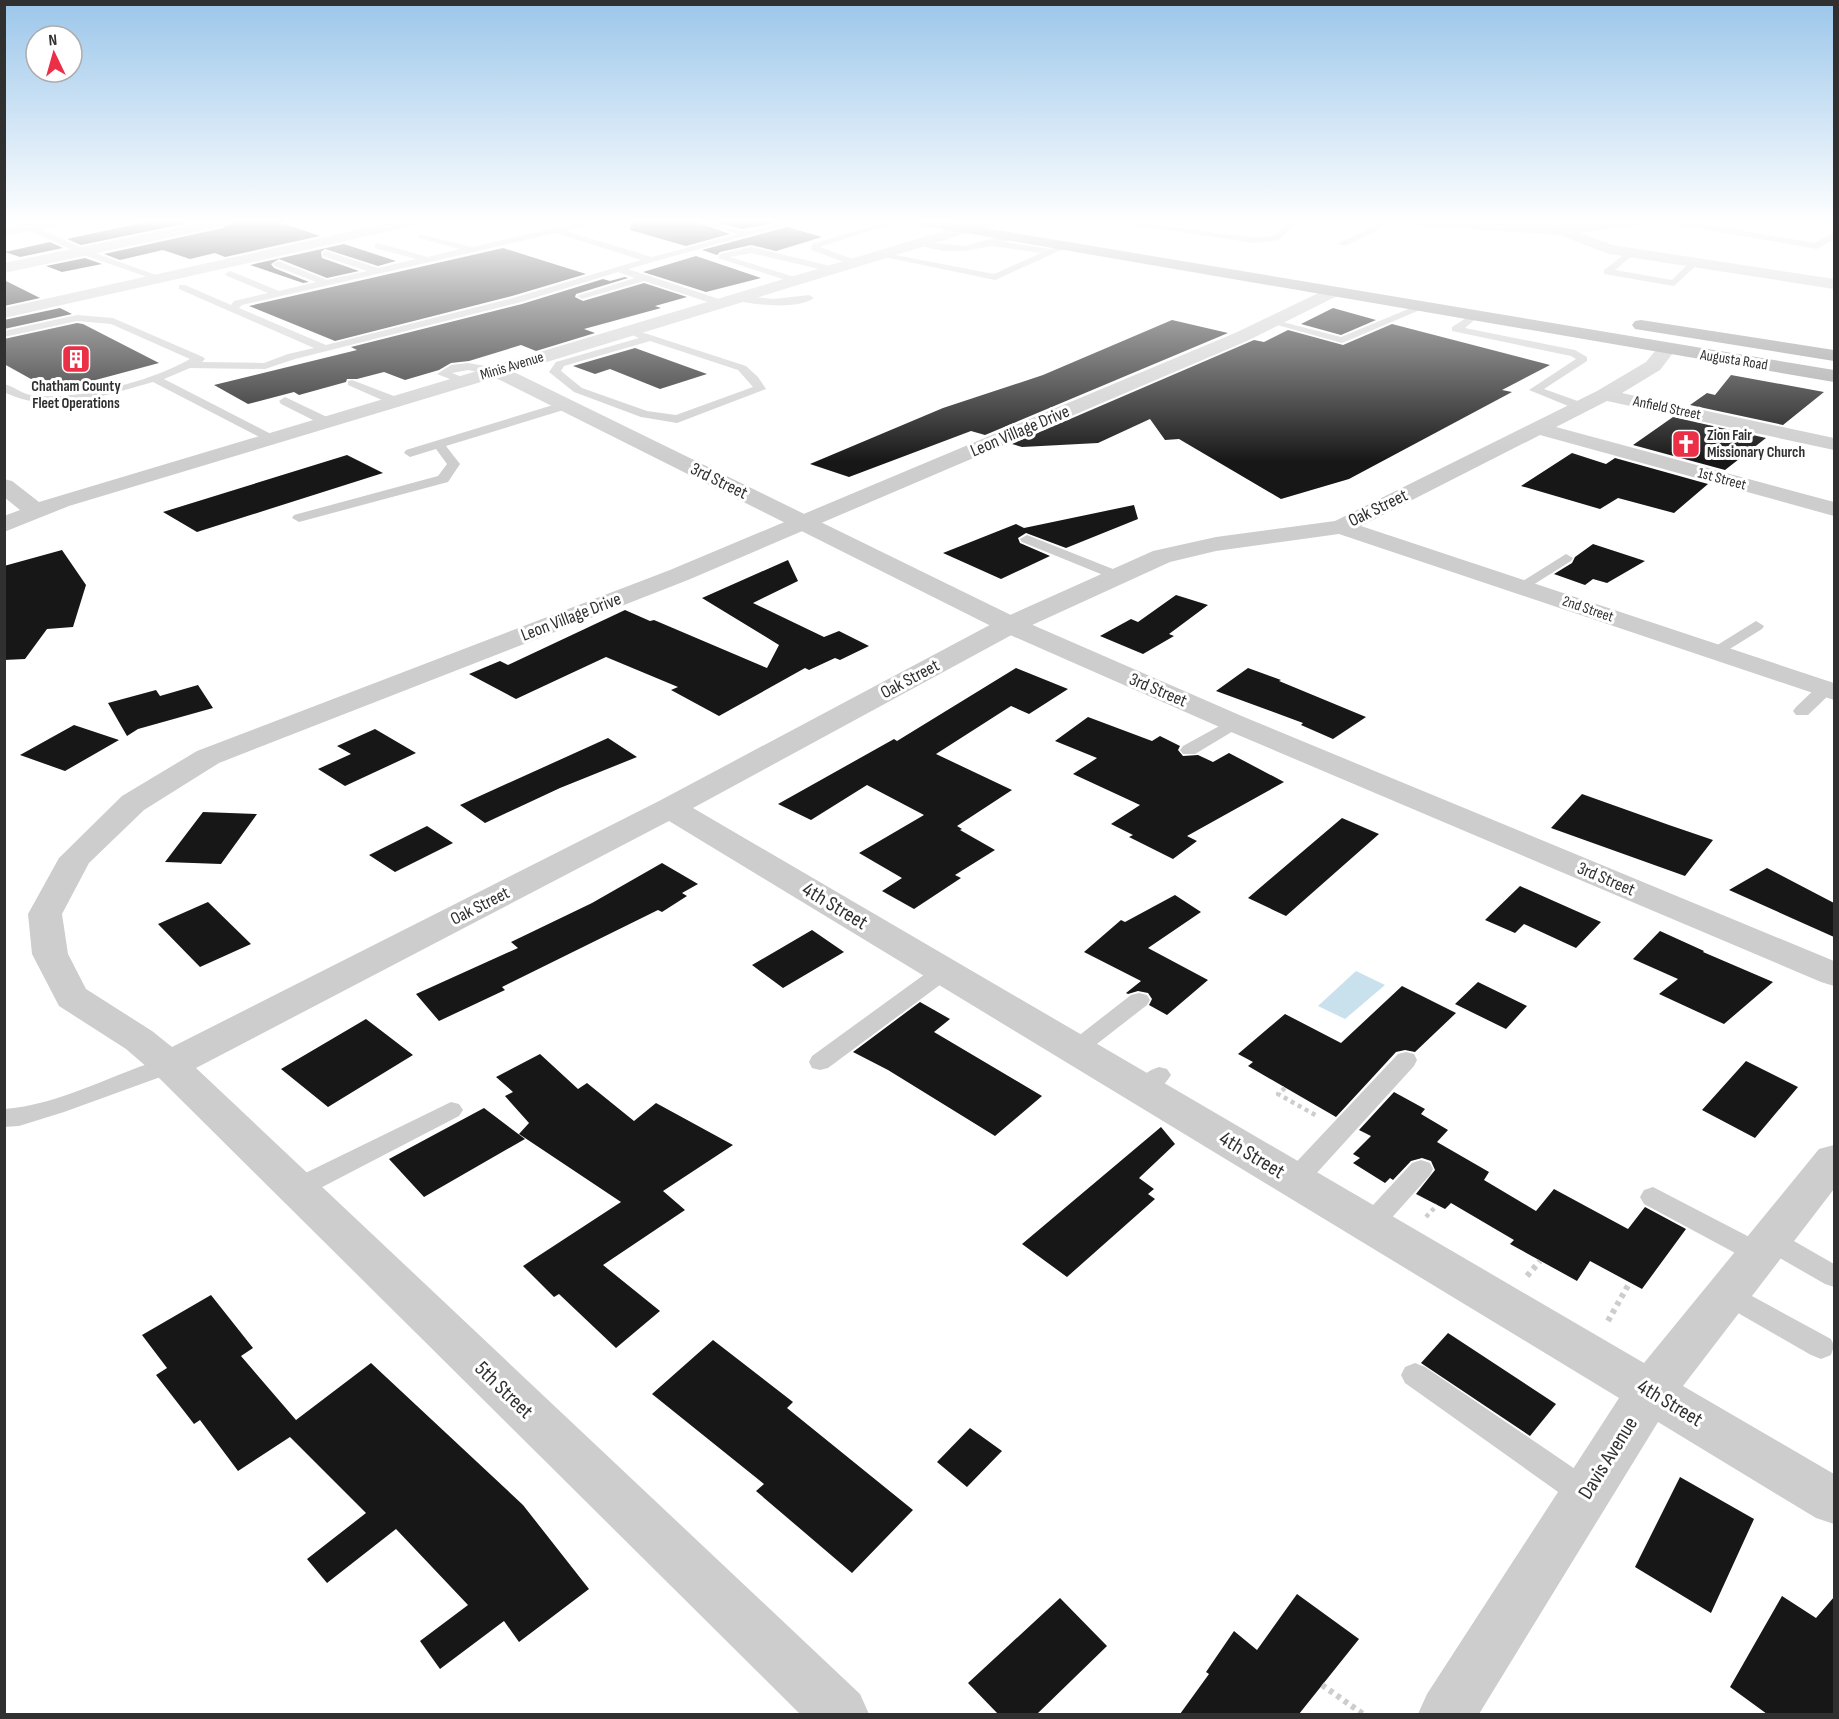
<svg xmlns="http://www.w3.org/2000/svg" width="1839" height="1719" viewBox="0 0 1839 1719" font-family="'Sofia Sans Condensed',sans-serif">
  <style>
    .water { fill: #c9e1ed }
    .building { fill: #171717 }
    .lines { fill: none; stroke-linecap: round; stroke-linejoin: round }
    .path-far1 { stroke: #cdcdcd; stroke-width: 4.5; stroke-dasharray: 4 4; stroke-linecap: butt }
    .path { stroke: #cdcdcd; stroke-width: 6; stroke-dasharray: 4.5 4.5; stroke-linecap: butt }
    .service { fill: #cdcdcd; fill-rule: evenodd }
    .minor { fill: #cdcdcd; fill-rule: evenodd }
    .tertiary { fill: #cdcdcd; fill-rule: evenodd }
    .trunk { fill: #a0a0a0; fill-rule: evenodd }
    .motorway { fill: #979797; fill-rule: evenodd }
    .labels { text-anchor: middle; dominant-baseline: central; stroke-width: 6; stroke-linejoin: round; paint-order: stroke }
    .far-street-label { font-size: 15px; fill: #303030; stroke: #fff }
    .far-poi-label { font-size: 15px; font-weight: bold; fill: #303030; stroke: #fff }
    .street-label { font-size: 18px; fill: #303030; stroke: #fff }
    .near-street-label { font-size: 21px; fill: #303030; stroke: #fff }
  </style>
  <rect width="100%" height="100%" fill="#fff"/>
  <!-- water -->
  <path class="water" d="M1356 971 1385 985 1345 1019 1318 1006Z"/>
  <!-- building -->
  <path class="building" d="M146 222H193L81 245 67 239Z
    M232 222H279L320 236 225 257 215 253 190 259 163 250 120 260 104 254 223 228Z
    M631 222H696L730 234 686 246 630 230Z
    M713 222H770L774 223 743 229Z
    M787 227 822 237 776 251 751 245 720 252 717 255 702 250Z
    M50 242 63 248 20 257 5 252Z
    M344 244 396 261 378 266 325 249 321 252 322 258 359 271 327 278 279 259 271 264 274 268 309 282 303 283 250 265Z
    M503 248 586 274 512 296 335 341 249 306Z
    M696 256 761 278 706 292 643 272Z
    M85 258 102 264 62 272 46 266Z
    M625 277 628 278 576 294 575 297 583 301 644 283 687 297 655 306 661 308 584 329 595 333 536 351 521 345 469 361 451 363 439 370 405 380 384 372 357 379H347L346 382 299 395 294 392 248 404 214 385 357 350 351 347 522 304 603 279 610 281Z
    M4 280 40 298 4 306Z
    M60 308 72 314 4 329V320Z
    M1333 308 1376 320 1341 335 1301 324Z
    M1172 320 1228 333 985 435 971 431 849 477 810 464 943 408 1043 375Z
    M77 323 83 324 159 363 62 389 40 377 31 379 4 364V339Z
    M1392 324 1550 365 1502 390 1512 392 1349 479 1281 499 1179 439 1165 440 1150 419 1098 443 1022 447 1012 444 1254 340 1264 342 1288 330 1343 345Z
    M635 348 707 374 660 389 610 369 595 374 573 366Z
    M1731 375 1824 392 1783 425 1690 405 1707 393 1715 395Z
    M1673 417 1766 438 1725 470 1633 445Z
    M1572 453 1606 464 1615 458 1708 484 1674 513 1618 498 1600 509 1521 486Z
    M347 455 383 473 197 532 163 512Z
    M1134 505 1138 519 1066 548 1026 533 1018 538 1020 543 1050 556 1001 579 943 553 1016 524 1024 528Z
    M1593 544 1645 561 1607 583 1593 579 1585 585 1554 574 1572 563 1575 557Z
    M62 550 86 585 73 627 47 629 25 659 4 660V566Z
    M788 560 798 581 753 603 824 637 839 631 869 646 840 660 835 658 809 670 805 668 719 716 671 690 678 687 606 657 516 699 469 674 500 661 508 665 625 610 650 621 654 620 767 668 779 645 702 598Z
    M1176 595 1208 605 1169 634 1174 636 1143 654 1100 636 1131 619 1138 622Z
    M1016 668 1068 689 1029 714 1011 706 936 754 1012 790 957 826 962 829 960 830 995 850 955 875 961 878 914 909 882 891 902 878 859 853 924 815 867 785 811 820 778 804 894 739 897 741Z
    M1248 668 1281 680 1279 681 1366 717 1333 739 1301 725 1303 723 1216 691Z
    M198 685 213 708 138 729 127 736 108 703 156 690 160 696Z
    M1088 717 1152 741 1160 736 1180 746 1178 750 1183 756 1198 755 1213 762 1229 753 1284 782 1187 836 1197 841 1173 859 1129 837 1133 835 1111 824 1140 805 1073 774 1097 758 1055 741Z
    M74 725 119 740 65 771 20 755Z
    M375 729 416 753 345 786 318 769 351 754 337 746Z
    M608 738 637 757 560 788 485 823 460 805Z
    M1582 794 1669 825 1713 840 1685 876 1551 828Z
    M203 812 257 814 221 864 165 862Z
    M1342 818 1379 834 1286 916 1248 898Z
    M427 826 453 843 395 872 369 855Z
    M662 863 698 884 682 893 687 896 662 912 658 910 502 987 505 990 439 1021 416 994 518 948 511 942 592 903Z
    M1767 868 1834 903V937L1729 890Z
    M1520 886 1601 922 1576 948 1524 924 1515 933 1485 920Z
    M1175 895 1201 912 1148 948 1208 980 1167 1015 1149 1005 1152 999 1148 993 1138 991 1128 994 1126 993 1141 981 1084 952 1121 920 1125 922Z
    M208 902 251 944 200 967 158 924Z
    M812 930 844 952 783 988 752 965Z
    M1660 931 1704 951 1703 952 1773 982 1724 1024 1659 994 1678 979 1633 959Z
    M1478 982 1527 1006 1506 1029 1455 1004Z
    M1402 986 1456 1013 1415 1052 1405 1050 1396 1052 1336 1117 1248 1066 1253 1062 1238 1054 1285 1014 1341 1043Z
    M920 1002 950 1019 934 1032 1042 1096 995 1136 888 1070 853 1052Z
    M366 1019 413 1055 328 1107 281 1069Z
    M540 1054 578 1089 587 1083 634 1121 656 1103 733 1145 663 1191 685 1210 603 1265 660 1311 616 1348 559 1294 554 1297 523 1266 621 1202 519 1134 529 1123 505 1096 513 1092 496 1077Z
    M1746 1061 1798 1087 1755 1138 1702 1110Z
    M1394 1092 1425 1109 1421 1114 1448 1130 1437 1142 1489 1172 1484 1180 1536 1211 1554 1189 1628 1229 1645 1207 1686 1229 1642 1289 1590 1261 1577 1281 1510 1244 1514 1240 1451 1203 1445 1209 1416 1194 1435 1170 1431 1161 1422 1158 1411 1161 1393 1180 1390 1178 1385 1183 1353 1163 1360 1158 1353 1154 1371 1136 1359 1130Z
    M484 1108 525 1139 424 1197 389 1159Z
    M1161 1127 1175 1144 1139 1178 1154 1189 1148 1194 1155 1199 1067 1277 1022 1244Z
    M211 1295 253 1348 241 1356 296 1420 371 1363 523 1505 589 1589 519 1642 504 1621 440 1669 420 1641 468 1605 396 1529 327 1583 307 1559 366 1513 290 1437 238 1471 200 1420 194 1424 156 1375 167 1368 142 1335Z
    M1448 1333 1556 1404 1530 1436 1421 1363Z
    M713 1340 793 1402 787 1408 913 1510 852 1573 756 1491 764 1484 652 1394Z
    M970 1428 1002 1451 967 1487 937 1462Z
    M1680 1477 1754 1519 1711 1613 1635 1567Z
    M1297 1594 1359 1639 1299 1714H1180L1209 1674 1206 1672 1234 1631 1257 1650Z
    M1782 1596 1816 1618 1834 1597V1714H1767L1730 1687Z
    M1060 1598 1107 1646 1037 1714H998L968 1683Z"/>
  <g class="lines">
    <!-- path-far1 -->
    <path class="path-far1" d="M1285 1088 1278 1094 1317 1116
      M1426 1217 1437 1205"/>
    <!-- path -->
    <path class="path" d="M1527 1276 1540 1261
      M1608 1321 1630 1282
      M1322 1685 1363 1714"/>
    <!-- service -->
    <path class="service" d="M582 222H597L566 231 652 257 738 234 698 222C715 222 734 232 749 231 765 230 779 221 795 222L628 269 725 301V305H717L644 281 582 299 577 296 635 278 618 272 521 302 295 359 265 369 190 368 164 379 273 435 275 438 269 442 153 382C104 395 52 416 4 392V384C13 386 21 393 30 395 75 402 152 381 190 359L111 324 77 321 4 337V331L77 315 113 318 203 357 205 359 202 362 264 363 288 354 314 348 179 289V285H185L231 305 234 301 268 293 227 276 225 274 230 271 279 291 316 282 275 266 273 264 278 261 327 280 367 271 323 256V252L326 251 378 268 416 259 375 248V244L378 243 428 257 460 249 419 238V234L472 247ZM556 233 641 260 513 298 326 345 239 308 242 305Z
      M885 222H897L820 247 858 261V265H852L811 250 812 244Z
      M1128 222C1154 222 1259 243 1274 235 1279 233 1283 226 1287 222H1296L1279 240 1255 243 1132 225Z
      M1383 222H1394L1345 246 1337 244Z
      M1674 222H1692L1815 243 1834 232V239L1817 249 1678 225Z
      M29 224 87 250 164 278 156 280 81 254 26 229 25 227Z
      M1010 234 1013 235V239L1004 242 1050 249 1065 243 1070 246 995 280 875 255 880 252 994 274 1041 253 992 246 964 251H943L912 244 917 241 964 246Z
      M751 247 835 267 837 269 832 272 751 253 730 257 798 278 800 280 795 283 718 258 720 254Z
      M1630 250 1635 253 1633 255 1615 270 1672 280 1691 261 1699 263 1674 286 1604 274V270Z
      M738 295 773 299 809 295 814 298C798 310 753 305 734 300V296Z
      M1418 305 1427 307 1342 343 1266 322 1271 319 1341 337Z
      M1474 313 1479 316 1465 328 1575 350 1587 357V361L1544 389 1586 404V410H1578L1529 390 1576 359 1571 356 1452 331V327Z
      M629 328 746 366 758 377 766 389 677 423 641 417 574 392 549 372 556 362 639 338 624 331ZM650 341 738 370 753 387 676 415 647 411 582 388 561 371 564 366Z
      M468 363 491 367 499 372 493 375 468 370 452 373 467 379V383L463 384 437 374 451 365Z
      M352 380 399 398 401 401 399 404H391L348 385V381Z
      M285 397 329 418 331 421 325 425 321 424 281 404 279 401Z
      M566 401 572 405 570 408 446 446 460 464 448 482 299 522 292 518 294 515 438 476 447 464 436 449 410 457 404 453 406 450Z
      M1027 535 1123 573 1125 576 1123 579H1113L1022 542 1020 539Z
      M1566 554 1573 558 1571 561 1525 590 1520 591 1513 587Z
      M1756 621 1764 626 1762 629 1720 655H1708L1706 652Z
      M1825 684 1833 689 1831 693 1808 715H1796L1793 711 1796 707 1819 685Z
      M1234 718 1240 719 1243 723 1240 727 1195 754H1183L1180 750 1183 746Z
      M944 964 952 966 955 971 952 976 828 1068 820 1070 812 1068 809 1062 812 1056 936 966Z
      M1139 993 1147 995 1150 1000 1147 1005 1084 1054 1076 1057 1068 1054 1065 1049 1068 1044 1131 995Z
      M1406 1052 1414 1054 1417 1060 1414 1066 1304 1187 1295 1189 1286 1187 1283 1180 1286 1173 1398 1054Z
      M169 1057 177 1059 180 1065 177 1071 64 1112 19 1126 4 1127V1109C57 1106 117 1072 169 1057Z
      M1159 1067 1167 1069 1171 1075C1163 1088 1150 1099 1135 1095L1131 1089C1137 1079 1148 1070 1159 1067Z
      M451 1102 459 1104 463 1110 459 1116 305 1196 296 1198 287 1196 283 1189 287 1182Z
      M1421 1160 1430 1163 1433 1169 1430 1175 1379 1232 1370 1235 1361 1232 1357 1225 1361 1218 1412 1163Z
      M1653 1187 1759 1242 1762 1233 1771 1230 1780 1233 1834 1264V1287L1825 1284 1771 1253 1768 1261 1759 1264 1750 1261 1644 1204 1640 1197 1644 1190Z
      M1728 1283 1831 1339 1834 1346 1831 1355 1821 1359 1811 1355 1719 1302 1715 1294 1719 1286Z
      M1415 1363 1425 1367 1597 1484 1601 1494 1597 1504 1586 1508 1575 1504 1405 1383 1401 1375 1405 1367Z"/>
    <!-- minor -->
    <path class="minor" d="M33 222H61L59 225 4 236V227Z
      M203 222H230L223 226 4 273V263Z
      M393 222H419L412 226 4 318V308Z
      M1559 225 1612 245 1834 279V289L1609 254 1554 233 1551 230 1554 227Z
      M1331 287 1337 288 1339 292 1337 296 1247 341 688 580 219 763 144 810 89 863 62 914 68 954 86 989 152 1031 172 1047 659 801 1001 619 1153 551 1216 537 1335 521 1597 391 1646 362 1660 345H1674L1676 349 1660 370 1622 393 1834 438V450L1607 401 1556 427 1834 502V516L1540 435 1361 526 1834 683V700L1339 534 1216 551 1170 562 1019 631 693 808 1644 1363 1819 1149 1834 1145V1189L1683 1386 1834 1474V1524L1816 1518 1658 1422 1479 1714H1418L1427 1694 1619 1398 669 821 196 1068 860 1694 869 1714H800L155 1074 126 1049 59 1006 32 954 28 914 59 858 122 796 197 751 670 570 1235 333Z
      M497 365 504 367 507 371 504 375 69 506 4 532V516L20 510 4 497V479L12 481 39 502Z"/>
    <!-- tertiary -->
    <path class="tertiary" d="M974 222H996L994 225 514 372 1019 619 1244 717 1834 961V986L1821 982 1224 729 1001 631 490 375 487 371 490 367Z
      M1414 222H1494L1559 225 1595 222H1643L1636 226 1559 235 1421 226Z"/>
    <!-- trunk -->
    <path class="trunk" d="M917 222H949L1834 370V382L924 226Z"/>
    <!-- motorway -->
    <path class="motorway" d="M1641 320 1834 350V361L1635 329 1632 325 1635 321Z"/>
  </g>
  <!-- sky -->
  <linearGradient id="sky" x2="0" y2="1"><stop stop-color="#9bc6ea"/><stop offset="0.48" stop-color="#fff"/><stop offset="1" stop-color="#fff" stop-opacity="0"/></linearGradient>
  <rect width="1839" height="462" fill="url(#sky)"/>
  <!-- icons -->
  <defs>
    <g id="building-square" transform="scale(1.5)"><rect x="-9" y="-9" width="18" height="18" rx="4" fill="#ea2f46" stroke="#fff"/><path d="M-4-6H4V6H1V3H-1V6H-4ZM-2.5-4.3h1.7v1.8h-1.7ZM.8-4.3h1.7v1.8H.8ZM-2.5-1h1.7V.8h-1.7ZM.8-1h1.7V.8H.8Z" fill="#fff"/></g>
    <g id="church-square" transform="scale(1.5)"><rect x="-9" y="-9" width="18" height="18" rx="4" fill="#ea2f46" stroke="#fff"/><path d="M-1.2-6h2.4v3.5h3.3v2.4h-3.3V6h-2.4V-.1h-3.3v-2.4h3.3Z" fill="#fff"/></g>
  </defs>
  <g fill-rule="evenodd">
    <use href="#building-square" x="76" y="359"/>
    <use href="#church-square" x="1686" y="444"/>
  </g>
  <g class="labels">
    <!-- far-street labels -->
    <g class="far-street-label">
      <text transform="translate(1734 360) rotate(9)">Augusta Road</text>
      <text transform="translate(512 366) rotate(-17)">Minis Avenue</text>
      <text transform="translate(1667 408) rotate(12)">Anfield Street</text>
      <text transform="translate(1722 479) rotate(15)">1st Street</text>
      <text transform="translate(1588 609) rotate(19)">2nd Street</text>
    </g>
    <!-- far-poi labels -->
    <g class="far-poi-label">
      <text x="76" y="386">Chatham County<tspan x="76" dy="17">Fleet Operations</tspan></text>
      <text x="1707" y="435" text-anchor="start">Zion Fair<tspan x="1707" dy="17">Missionary Church</tspan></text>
    </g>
    <!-- street labels -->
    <g class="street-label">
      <text transform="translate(1020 431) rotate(-23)">Leon Village Drive</text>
      <text transform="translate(719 481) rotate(26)">3rd Street</text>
      <text transform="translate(1378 508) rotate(-26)">Oak Street</text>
      <text transform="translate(571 617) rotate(-21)">Leon Village Drive</text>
      <text transform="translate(910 679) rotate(-28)">Oak Street</text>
      <text transform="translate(1158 690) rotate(23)">3rd Street</text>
      <text transform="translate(1606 879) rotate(23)">3rd Street</text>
      <text transform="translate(480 906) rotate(-27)">Oak Street</text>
    </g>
    <!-- near-street labels -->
    <g class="near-street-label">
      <text transform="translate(835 906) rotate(31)">4th Street</text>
      <text transform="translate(1252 1155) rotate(31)">4th Street</text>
      <text transform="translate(504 1390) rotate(44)">5th Street</text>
      <text transform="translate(1670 1403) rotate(31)">4th Street</text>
      <text transform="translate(1608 1458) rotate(-58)">Davis Avenue</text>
    </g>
  </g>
  <!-- border -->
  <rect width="1839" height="1719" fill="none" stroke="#303030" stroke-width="12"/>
  <!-- north arrow -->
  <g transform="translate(54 54) rotate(355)"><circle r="28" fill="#ffffff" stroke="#acacac" stroke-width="1.5"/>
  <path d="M0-4.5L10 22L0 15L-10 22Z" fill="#ea2f46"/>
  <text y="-9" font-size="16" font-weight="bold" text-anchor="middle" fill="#303030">N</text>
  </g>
</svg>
